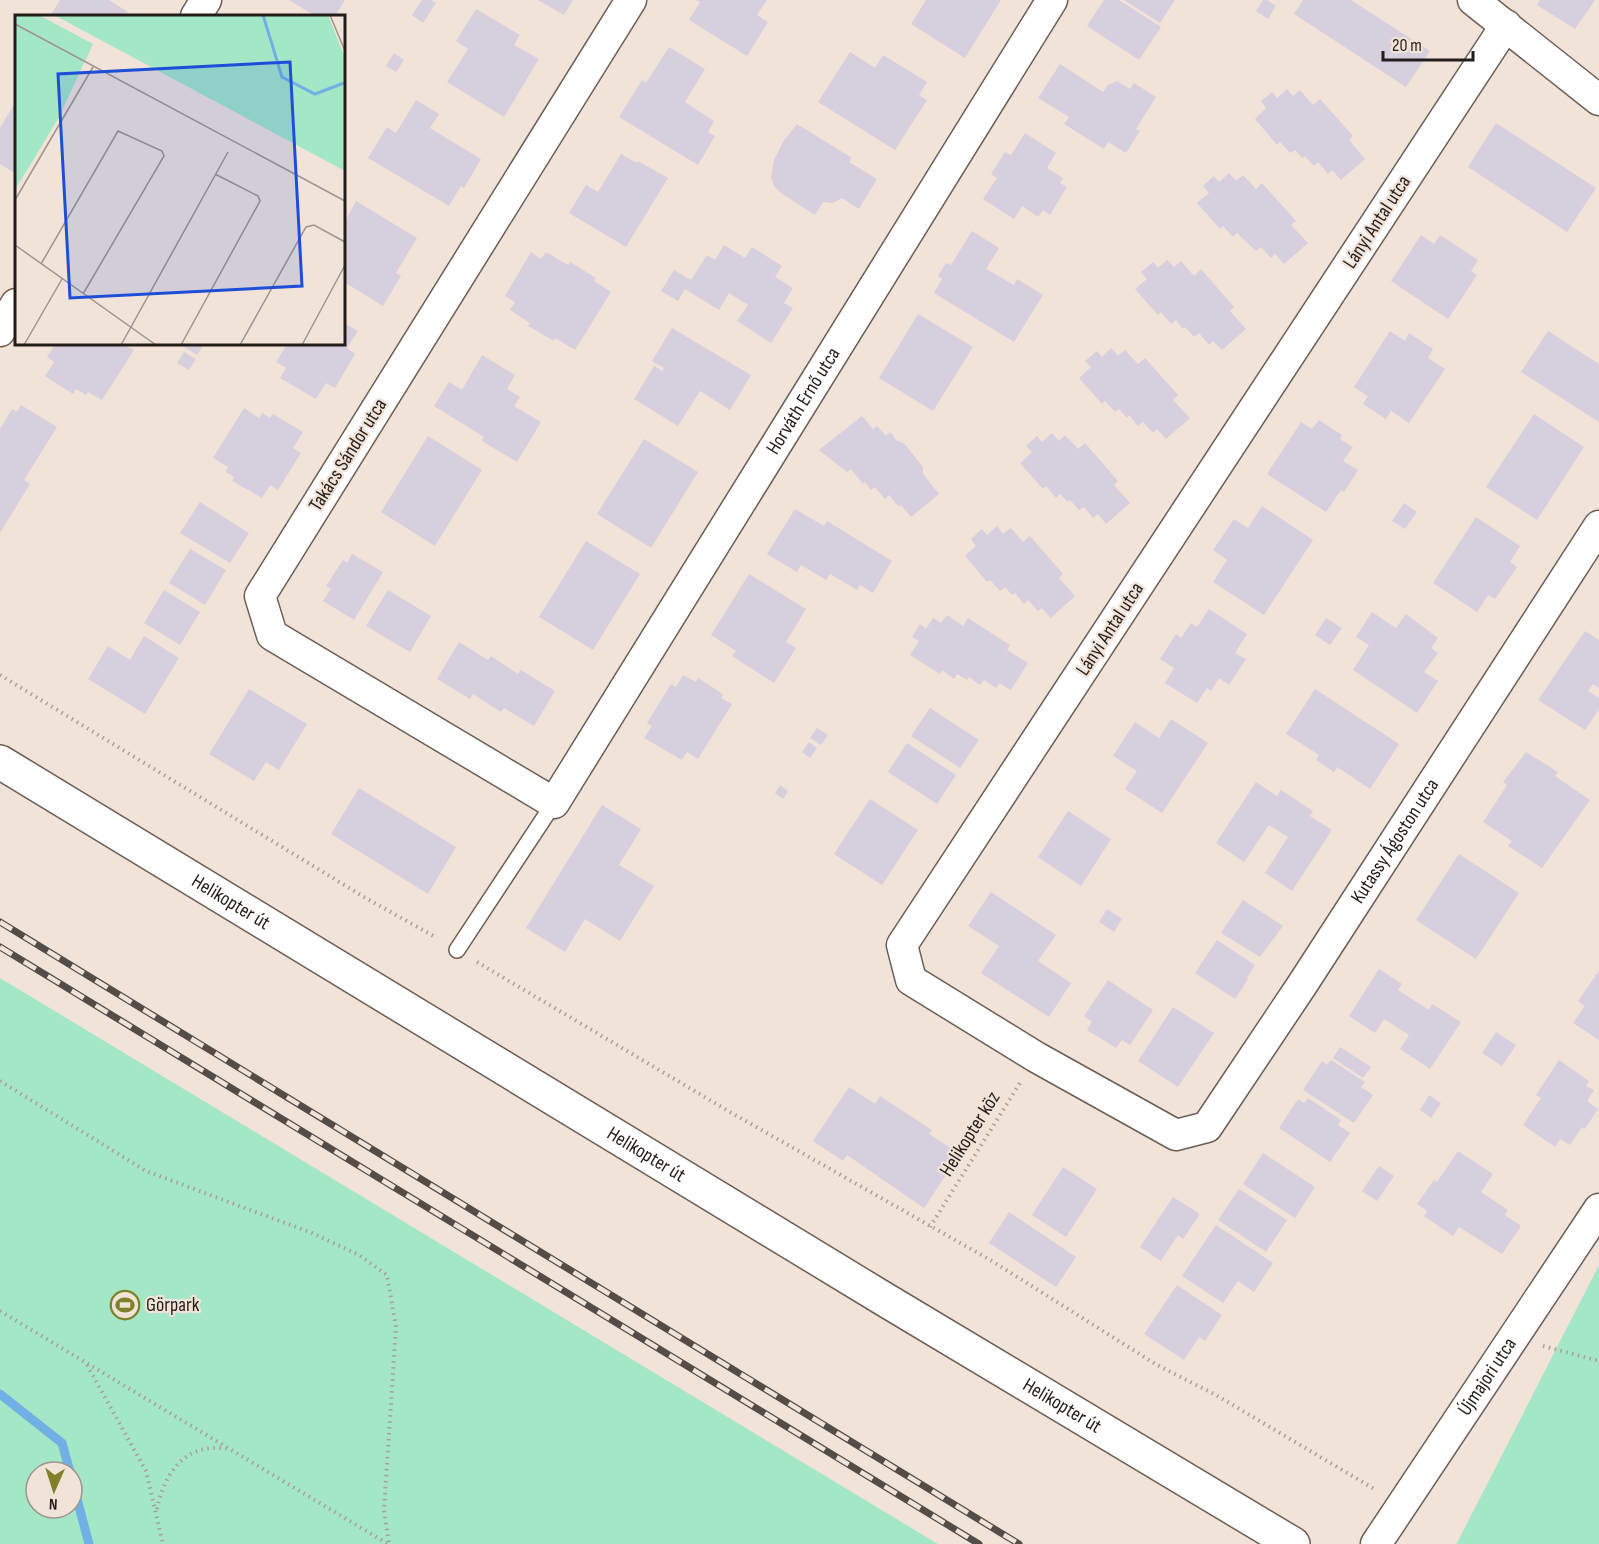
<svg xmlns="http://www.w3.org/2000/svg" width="1599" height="1544" viewBox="0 0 1599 1544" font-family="'Sofia Sans Condensed',sans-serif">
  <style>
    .green { fill: #a4e7c7; fill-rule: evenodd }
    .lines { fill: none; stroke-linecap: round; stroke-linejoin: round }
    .stream { stroke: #70b0e5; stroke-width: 9 }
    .building { fill: #d6cfde }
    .service-casing { stroke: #6b5e55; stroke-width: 18 }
    .minor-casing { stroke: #6b5e55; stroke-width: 33 }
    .tertiary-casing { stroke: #6b5e55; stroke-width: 36 }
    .path { stroke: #aa9f96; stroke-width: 4; stroke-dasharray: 1.5 4.5; stroke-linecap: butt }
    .service { stroke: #fff; stroke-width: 15 }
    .minor { stroke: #fff; stroke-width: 30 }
    .tertiary { stroke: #fff; stroke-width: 33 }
    .rail-casing { stroke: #544d47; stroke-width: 7 }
    .rail { stroke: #f2e3d8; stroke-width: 4.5; stroke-dasharray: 14; stroke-linecap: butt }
    .labels { text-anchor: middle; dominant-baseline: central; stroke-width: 4.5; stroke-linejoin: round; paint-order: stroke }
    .street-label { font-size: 20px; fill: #231e1a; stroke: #f2e3d8 }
    .poi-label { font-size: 20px; fill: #231e1a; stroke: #f2e3d8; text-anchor: start }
    .inset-river { fill: none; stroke: #70b0e5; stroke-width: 3 }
    .inset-road { fill: none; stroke: #9f948c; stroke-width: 1.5 }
    .view { fill: #1d4ed8; fill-opacity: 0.15; stroke: #1d4ed8; stroke-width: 3 }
    .inset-edge { fill: none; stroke: #231e1a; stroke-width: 3 }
  </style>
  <rect width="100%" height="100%" fill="#f2e3d8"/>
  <!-- green -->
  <path class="green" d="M0 978 938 1544H0ZM36 1472H72V1508H36Z
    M1599 1265V1544H1456L1457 1543Z"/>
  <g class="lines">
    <!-- stream -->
    <path class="stream" d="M0 1394 62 1443 70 1472
      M72 1480 89 1544"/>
  </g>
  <!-- building -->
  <path class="building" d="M60 0H109L128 12 125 16H50Z
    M289 0H345L335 16H315Z
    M422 0H431L436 3 423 23 412 15Z
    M538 0H573L564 15Z
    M696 0H767L757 15 768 22 747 56 689 20 700 2Z
    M926 0H1001L965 58 911 24Z
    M1104 0H1119L1161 27 1139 60 1087 26Z
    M1124 0H1175L1160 23Z
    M1263 0H1267L1276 6 1268 19 1256 11Z
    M1303 0H1351L1430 51 1406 87 1294 14Z
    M1540 0H1595L1575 29 1537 5Z
    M476 9 520 35 514 45 539 59 504 117 447 82 468 49 456 41Z
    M669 47 705 69 685 102 714 121 708 132 715 136 698 165 619 117 642 80 646 83Z
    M850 52 875 68 883 55 927 82 919 95 927 100 895 150 818 102Z
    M394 53 404 60 396 72 386 66Z
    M1060 64 1103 92 1108 85 1117 81 1130 89 1134 83 1156 97 1136 129 1140 131 1126 153 1108 142 1104 149 1064 124 1069 117 1038 98Z
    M1287 89 1293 96 1300 90 1313 105 1320 99 1353 136 1349 140 1365 159 1341 180 1332 170 1328 174 1318 162 1314 166 1305 156 1302 158 1295 150 1290 153 1280 142 1277 145 1255 119 1266 108 1261 101 1272 92 1277 98Z
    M416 100 439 114 430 128 481 159 464 188 461 186 449 206 368 158 387 127 396 133Z
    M16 101V174L0 164V128Z
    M1496 123 1596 188 1567 232 1468 167Z
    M797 124 852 158 849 162 877 179 859 209 842 198 833 203 823 202 815 215 781 193 774 186 771 177 774 160 783 142Z
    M1025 133 1056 153 1047 168 1063 178 1060 183 1067 187 1050 215 1043 210 1038 217 1022 206 1014 219 983 199 997 178 991 174 1005 152 1011 155Z
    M621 154 637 163 638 161 668 178 626 247 569 213 586 185 598 192Z
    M1229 173 1236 181 1243 175 1256 189 1262 183 1296 221 1291 225 1308 243 1284 264 1275 254 1271 258 1261 247 1256 251 1237 233 1233 237 1223 226 1220 229 1197 203 1209 193 1203 186 1214 176 1219 182Z
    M356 201 417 238 396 273 401 276 383 306 344 282V223Z
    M972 231 999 248 986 269 1014 285 1017 279 1043 295 1014 342 934 293 942 279 938 276 946 263 951 265Z
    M1421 235 1434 244 1440 235 1478 260 1471 271 1477 275 1448 319 1391 281Z
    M724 245 745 258 752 247 782 266 775 277 793 288 784 303 793 308 771 343 737 321 748 305 729 293 719 310 685 289 678 301 661 291 674 270 691 280 707 255 715 260Z
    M531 252 541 259 546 252 568 265 570 262 596 278 594 281 611 292 575 350 555 338 554 341 528 326 530 323 510 310 515 302 505 296Z
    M1167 260 1174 267 1181 261 1194 276 1201 269 1234 307 1230 311 1246 329 1222 350 1213 341 1209 345 1199 333 1194 337 1185 327 1183 329 1176 320 1171 324 1161 312 1158 315 1135 289 1147 279 1141 272 1153 262 1158 268Z
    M918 314 973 347 933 411 879 378Z
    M344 323 358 331 347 348 355 354 335 388 326 383 316 399 280 378 286 368 276 362 287 344H344Z
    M672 328 751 375 730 410 700 391 678 426 634 399 654 366 662 371 664 368 652 361Z
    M1390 331 1405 341 1409 333 1433 349 1428 358 1445 369 1409 423 1391 411 1386 419 1363 404 1368 396 1354 387Z
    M1548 331 1599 364V422L1521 372Z
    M55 344H122L134 350 102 400 88 392 86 395 76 389 73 394 45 376 54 362 47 357Z
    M185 344H204L197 355 183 346Z
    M1111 348 1118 356 1125 350 1138 364 1145 358 1178 395 1173 400 1190 418 1166 439 1157 429 1153 433 1143 422 1138 426 1129 415 1127 418 1119 409 1115 412 1105 401 1102 404 1079 378 1091 367 1085 361 1097 351 1102 357Z
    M184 352 196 359 189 370 177 363Z
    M482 355 515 375 507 389 520 397 514 406 541 422 517 462 482 441 484 437 434 406 449 382 462 390Z
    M21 405 57 427 24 480 30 484 0 533V429L12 409 17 412Z
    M244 408 259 418 262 413 270 418 273 414 303 432 293 448 301 453 278 490 270 485 262 498 232 481 234 477 226 472 228 467 213 458Z
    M1534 414 1584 447 1537 520 1486 487Z
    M862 416 873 429 877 426 886 436 890 432 897 441 904 443 923 467V474L939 494 911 517 901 505 899 507 889 495 885 499 875 487 871 490 865 482 863 484 851 469 847 472 819 450Z
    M1319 420 1342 435 1340 439 1353 447 1343 461 1358 470 1344 492 1341 490 1326 512 1267 474 1301 422 1312 429Z
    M1052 433 1059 441 1065 435 1078 449 1085 443 1118 481 1114 485 1130 503 1106 524 1098 514 1093 518 1084 507 1079 510 1070 500 1068 502 1060 494 1056 498 1046 486 1043 489 1020 463 1032 452 1026 446 1037 436 1042 442Z
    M428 436 482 470 435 546 381 512Z
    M644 439 698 472 651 548 597 514Z
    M200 502 249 533 230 563 180 533Z
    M1404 503 1417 512 1405 529 1392 521Z
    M1262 506 1313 540 1264 615 1213 582 1227 560 1213 550 1234 519 1248 528Z
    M795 509 824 526 827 521 892 561 873 593 860 585 857 590 830 574 826 580 801 565 797 572 767 554Z
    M1476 517 1520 546 1510 562 1517 567 1495 599 1488 595 1477 612 1433 583Z
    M997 526 1003 534 1011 528 1023 542 1030 536 1063 574 1059 578 1075 596 1051 618 1042 608 1038 611 1028 600 1024 604 1015 593 1012 595 1005 587 1000 591 990 580 987 582 965 556 976 546 971 539 982 529 987 535Z
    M586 541 640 574 593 650 539 617Z
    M190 549 226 570 205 605 169 583Z
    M352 554 383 572 354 620 323 601 331 589 326 586 343 560 347 563Z
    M749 574 806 609 786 642 796 648 774 683 732 656 736 651 711 635Z
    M164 590 200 612 180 645 144 623Z
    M388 590 431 616 410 652 366 626Z
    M1209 609 1247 634 1235 653 1246 659 1229 685 1219 678 1211 691 1207 688 1197 703 1165 683 1174 668 1160 659 1176 634 1181 638 1191 623 1197 627Z
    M1372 612 1396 628 1406 614 1438 638 1431 648 1438 653 1424 672 1438 681 1417 713 1353 670 1369 645 1356 637Z
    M947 615 963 626 968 618 1010 645 1007 650 1028 663 1011 690 999 683 996 688 984 680 980 685 969 677 967 680 957 674 954 679 942 670 940 674 910 655 919 641 912 637 920 624 926 629 933 618 941 623Z
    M1326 618 1342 628 1330 645 1315 635Z
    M1585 631 1599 640V688L1593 684 1588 691 1599 698V709L1585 730 1538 700Z
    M144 636 179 658 145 714 88 679 108 646 130 660Z
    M459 642 488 660 491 656 518 674 521 670 555 691 534 726 504 708 501 712 473 694 470 699 437 679Z
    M683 675 696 682 698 678 723 694 721 698 732 704 698 759 687 752 682 760 644 738 652 726 647 723 671 684 676 687Z
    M249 689 307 724 279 770 266 762 254 781 209 754Z
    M1315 689 1399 744 1370 789 1337 767 1334 772 1316 760 1319 755 1286 734Z
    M930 708 979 740 960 768 911 736Z
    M1171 719 1208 743 1162 813 1125 789 1137 771 1113 756 1135 722 1159 738Z
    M817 728 828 735 821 745 810 738Z
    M809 742 817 748 810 758 802 752Z
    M907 743 956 775 937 804 888 772Z
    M1526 752 1558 772 1555 776 1590 800 1542 868 1508 846 1512 841 1483 822 1507 785 1503 782Z
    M1256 782 1277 796 1281 790 1313 811 1310 816 1332 830 1292 891 1265 873 1288 837 1269 825 1244 862 1216 843Z
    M780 785 788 791 783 799 775 793Z
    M359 788 456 847 428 894 331 834Z
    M870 799 918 830 882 885 834 854Z
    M602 805 641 829 619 865 654 886 620 941 585 919 565 952 526 928Z
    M1068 811 1111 839 1081 886 1038 857Z
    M1459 854 1519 893 1476 959 1416 920Z
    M991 892 1056 935 1038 961 1071 983 1049 1017 981 973 999 946 968 926Z
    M1243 900 1283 926 1260 957 1221 933Z
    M1107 909 1122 919 1114 932 1099 922Z
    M1217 940 1255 965 1247 978 1248 979 1235 999 1195 973Z
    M1379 969 1402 984 1398 990 1429 1010 1432 1004 1461 1022 1430 1069 1400 1049 1409 1035 1384 1019 1375 1033 1349 1016Z
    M1599 971V1040L1573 1023 1585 1006 1578 1001Z
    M1108 980 1153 1010 1130 1045 1122 1040 1116 1048 1087 1030 1092 1022 1084 1016Z
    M1173 1007 1214 1033 1178 1087 1138 1061Z
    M1496 1032 1516 1045 1502 1066 1482 1053Z
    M1340 1047 1371 1067 1363 1078 1333 1058Z
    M1331 1060 1365 1082 1361 1087 1373 1095 1354 1123 1303 1090 1322 1061 1327 1065Z
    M1559 1060 1589 1081 1586 1086 1594 1090 1587 1101 1598 1109 1585 1129 1582 1127 1570 1145 1560 1139 1555 1147 1523 1125 1541 1098 1536 1095Z
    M849 1087 875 1104 880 1096 932 1130 929 1134 960 1154 924 1208 847 1155 843 1161 813 1141Z
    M1429 1095 1441 1103 1431 1118 1420 1110Z
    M1308 1098 1341 1120 1338 1125 1350 1133 1330 1162 1279 1128 1298 1099 1304 1103Z
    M1458 1151 1493 1174 1481 1192 1508 1210 1505 1215 1521 1226 1502 1254 1459 1227 1453 1236 1424 1216 1427 1211 1417 1204 1434 1180 1437 1182Z
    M1263 1153 1315 1187 1295 1218 1243 1184Z
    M1379 1166 1394 1176 1377 1201 1362 1191Z
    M1063 1167 1097 1189 1066 1237 1032 1215Z
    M1239 1189 1287 1220 1266 1252 1218 1220Z
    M1173 1197 1200 1214 1183 1239 1178 1235 1161 1261 1140 1247Z
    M1009 1212 1076 1257 1056 1287 989 1243Z
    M1216 1225 1273 1263 1254 1292 1238 1281 1223 1303 1182 1276Z
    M1177 1285 1222 1315 1205 1341 1199 1337 1184 1360 1144 1334Z"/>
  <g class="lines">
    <!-- service casing -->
    <g class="service-casing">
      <path id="service" d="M457 950 554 803"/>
    </g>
    <!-- minor casing -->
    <g class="minor-casing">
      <g id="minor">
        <path id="s1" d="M631 0 260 596 272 635 554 803 1052 0"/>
        <path d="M1473 0 1599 100"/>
        <path d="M196 16 206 0"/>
        <path id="s2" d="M1506 25 902 945 911 980 1036 1057 1176 1135 1207 1127 1302 985 1599 526"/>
        <path d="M0 331 16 304"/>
        <path id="s3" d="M1376 1544 1599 1209"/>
      </g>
    </g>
    <!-- tertiary casing -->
    <g class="tertiary-casing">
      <g id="tertiary">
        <path id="s4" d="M0 762 884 1299 1293 1544"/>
      </g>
    </g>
    <!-- path -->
    <path class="path" d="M0 675 364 897 437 938
      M477 962 730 1112 992 1261 1157 1365 1216 1395 1376 1490
      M0 1081 146 1171 312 1233 359 1255 387 1275 396 1327 384 1510 389 1544
      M930 1227 1020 1083
      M0 1311 388 1544
      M1543 1346 1599 1361
      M87 1365 146 1471 163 1544
      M157 1509C164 1474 185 1442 226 1449"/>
    <!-- service -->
    <use href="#service" class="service"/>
    <!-- minor -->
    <use href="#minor" class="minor"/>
    <!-- tertiary -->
    <use href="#tertiary" class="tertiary"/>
    <!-- rail casing -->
    <g class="rail-casing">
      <path id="rail" d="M0 922 1019 1544
        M0 947 979 1544"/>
    </g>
    <!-- rail -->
    <use href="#rail" class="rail"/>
  </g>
  <!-- icons -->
  <defs>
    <g id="stadium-ring" transform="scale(1.5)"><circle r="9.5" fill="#f2e3d8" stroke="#7e812a" stroke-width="1.5"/><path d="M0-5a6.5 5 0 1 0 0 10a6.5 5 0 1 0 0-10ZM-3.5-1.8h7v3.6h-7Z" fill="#7e812a"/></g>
  </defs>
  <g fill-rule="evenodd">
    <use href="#stadium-ring" x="125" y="1305"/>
  </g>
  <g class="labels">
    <!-- street labels -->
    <g class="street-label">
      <text transform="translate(1377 222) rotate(-57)">Lányi Antal utca</text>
      <text stroke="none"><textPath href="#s1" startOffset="1544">Horváth Ernő utca</textPath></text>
      <text transform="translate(348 455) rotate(-58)">Takács Sándor utca</text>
      <text transform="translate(1110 629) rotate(-57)">Lányi Antal utca</text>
      <text stroke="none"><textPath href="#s2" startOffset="1818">Kutassy Ágoston utca</textPath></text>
      <text stroke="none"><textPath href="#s4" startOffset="270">Helikopter út</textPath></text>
      <text transform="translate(970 1134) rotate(-58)">Helikopter köz</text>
      <text stroke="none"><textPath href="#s4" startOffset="756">Helikopter út</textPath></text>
      <text stroke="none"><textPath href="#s3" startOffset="201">Újmajori utca</textPath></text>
      <text stroke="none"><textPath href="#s4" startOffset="1242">Helikopter út</textPath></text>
    </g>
    <!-- poi labels -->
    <g class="poi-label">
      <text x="146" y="1305">Görpark</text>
    </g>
  </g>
  <!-- overview -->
  <g transform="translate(15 15)">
    <rect width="330" height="330" fill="#f2e3d8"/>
    <path d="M0 0H24L78 29 43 104 0 175ZM39 0H313L330 43V156Z" fill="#a4e7c7"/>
    <path class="inset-river" d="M248 0 267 62 300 79 329 68"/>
    <path class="inset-road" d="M315 0 330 36M0 9 330 186M0 185 78 52M0 230 141 330M26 249 103 116 147 136 149 141 68 279M9 330 47 264M106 330 213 137M166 330 245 186 243 181 200 159M225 330 291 212 299 210 330 227M287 330 330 250"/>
    <path class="view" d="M275 47 287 271 55 283 43 59Z"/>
    <rect width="330" height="330" class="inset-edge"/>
  </g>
  <!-- north arrow -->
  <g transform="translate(54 1490) rotate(183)"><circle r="28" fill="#f2e3d8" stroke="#9f948c" stroke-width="1.5"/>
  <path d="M0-4.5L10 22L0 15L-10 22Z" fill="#7e812a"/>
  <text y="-9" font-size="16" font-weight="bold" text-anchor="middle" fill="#231e1a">N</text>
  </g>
  <!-- scale -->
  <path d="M1383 51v9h90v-9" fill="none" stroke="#231e1a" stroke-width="3"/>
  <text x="1392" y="51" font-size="18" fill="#231e1a" stroke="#f2e3d8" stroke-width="4.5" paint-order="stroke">20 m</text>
</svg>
